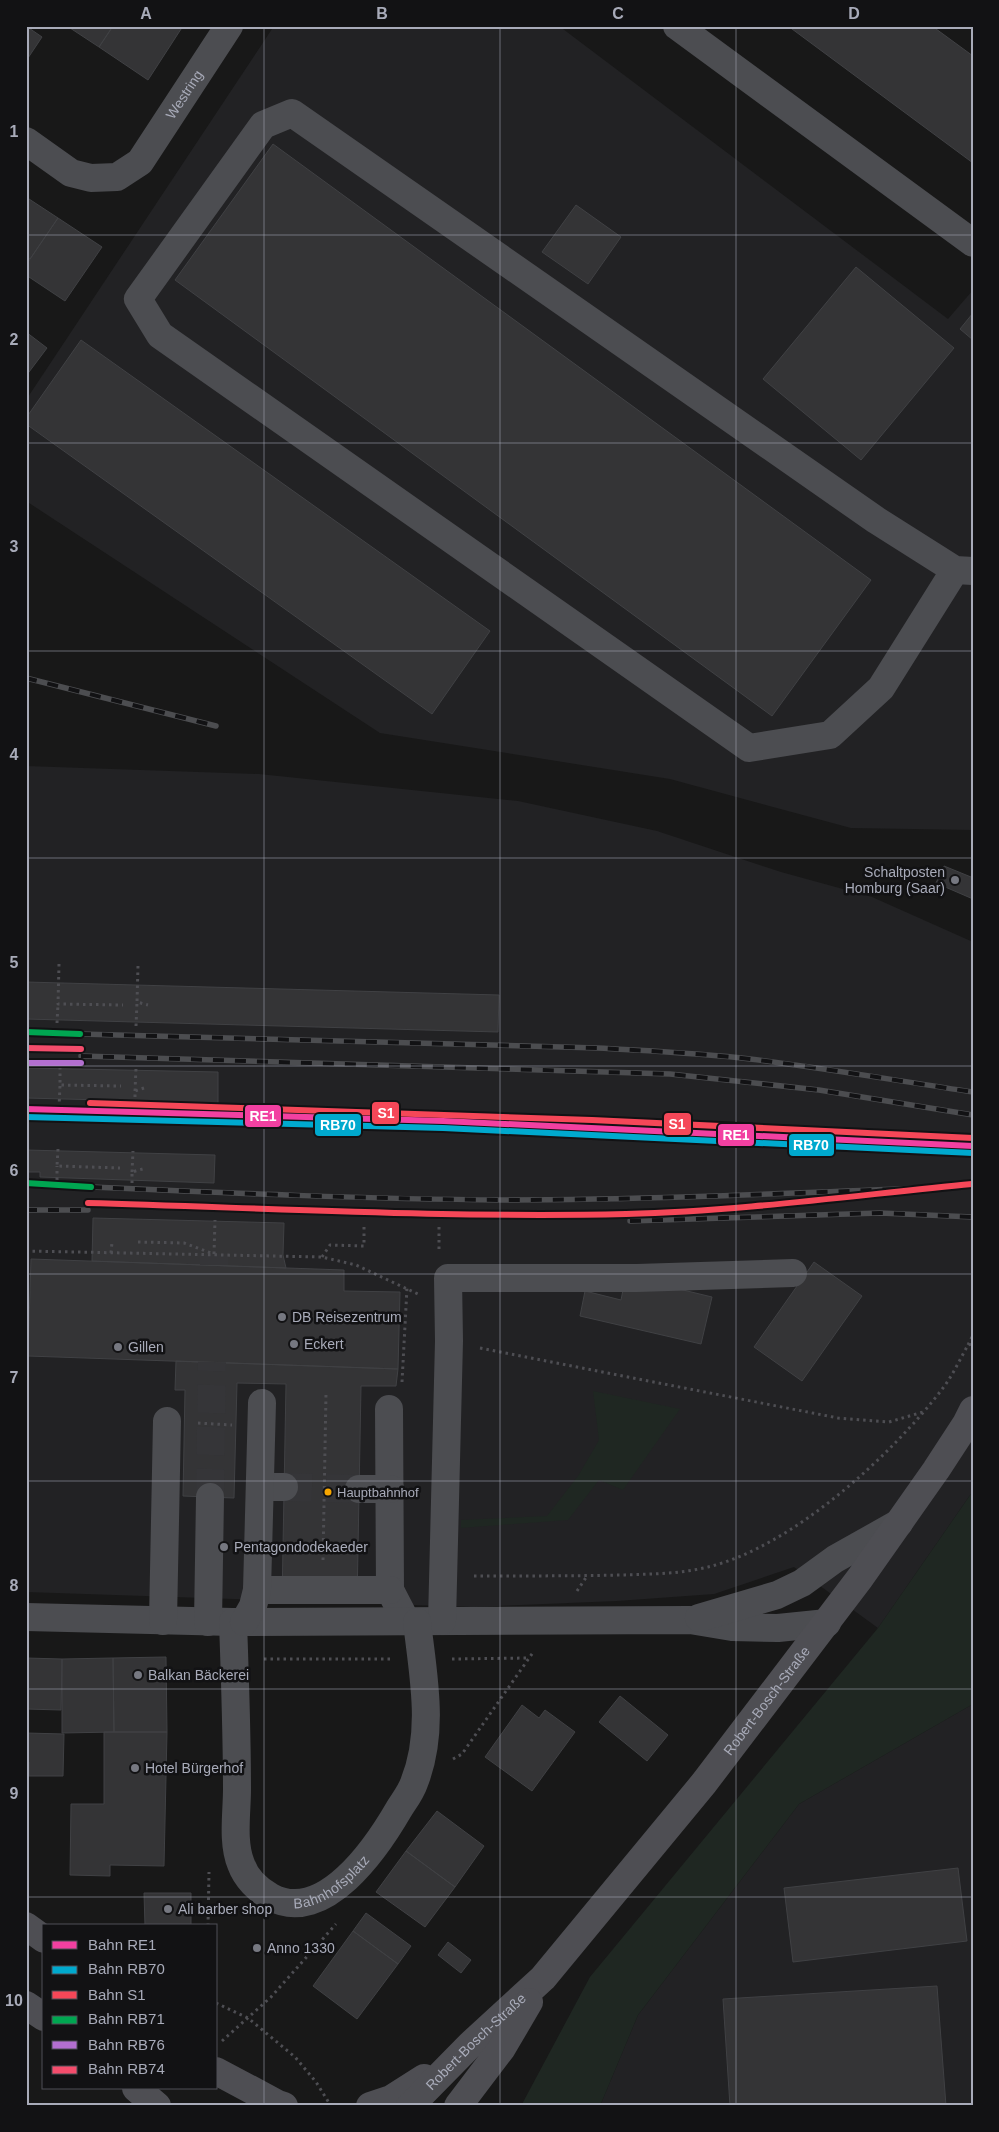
<svg xmlns="http://www.w3.org/2000/svg" width="999" height="2132" viewBox="0 0 999 2132" font-family="Helvetica,sans-serif">
  <style>
    .built { fill: #222224 }
    .green { fill: #1f2722 }
    .building { fill: #343436; stroke: #404144 }
    .lines { fill: none; stroke-linecap: round; stroke-linejoin: round }
    .minor-tunnel { stroke: #353538; stroke-width: 28; stroke-dasharray: 28 14; stroke-linecap: butt }
    .path { stroke: #4e4e53; stroke-width: 3; stroke-dasharray: 2.5 4; stroke-linecap: butt }
    .minor { stroke: #4c4d51; stroke-width: 28 }
    .major { stroke: #4e4e53; stroke-width: 28 }
    .rail-casing { stroke: #4c4d50; stroke-width: 5.5 }
    .rail { stroke: #121214; stroke-width: 4; stroke-dasharray: 11; stroke-linecap: butt }
    .rail-1-casing { stroke: #121214; stroke-width: 10 }
    .rail-2-casing { stroke: #121214; stroke-width: 10 }
    .rail-3-casing { stroke: #121214; stroke-width: 10 }
    .rail-4-casing { stroke: #121214; stroke-width: 10 }
    .rail-5-casing { stroke: #121214; stroke-width: 10 }
    .rail-6-casing { stroke: #121214; stroke-width: 10 }
    .rail-1 { stroke: #f240a1; stroke-width: 6 }
    .rail-2 { stroke: #00a9ce; stroke-width: 6 }
    .rail-3 { stroke: #f54758; stroke-width: 6 }
    .rail-4 { stroke: #00a651; stroke-width: 6 }
    .rail-5 { stroke: #b36fd0; stroke-width: 6 }
    .rail-6 { stroke: #f44d6c; stroke-width: 6 }
    .grid { fill: none; stroke: #a8abb9; stroke-width: 1; stroke-opacity: 0.55 }
    .poi-dot { fill: #767881; stroke: #121214; stroke-width: 2 }
    .bus-dot { fill: #f7a600; stroke: #121214; stroke-width: 2 }
    .labels { text-anchor: middle; dominant-baseline: central; stroke-width: 5; stroke-linejoin: round; paint-order: stroke }
    .bus-label { font-size: 13px; fill: #a8abb9; stroke: #121214; text-anchor: start }
    .street-label { font-size: 14px; fill: #a8abb9; stroke: #121214 }
    .poi-label { font-size: 14px; fill: #a8abb9; stroke: #121214; text-anchor: start }
    .line-badge { stroke: #121214; stroke-width: 2 }
    .badge-label { font-size: 14px; text-anchor: middle; font-weight: bold; fill: #fff }
    .neatline { fill: none; stroke: #a8abb9; stroke-width: 2 }
    .grid-label { font-size: 16px; text-anchor: middle; font-weight: bold; fill: #a8abb9 }
  </style>
  <rect width="100%" height="100%" fill="#181818"/>
  <!-- built -->
  <path class="built" d="M274 26H559L948 319 973 290V830L851 828 670 779 380 733 26 501V400Z
    M26 766 259 774 518 801 657 831 781 872 872 897 973 942V1491L878 1628 794 1567 714 1594 617 1601 473 1607 26 1592Z
    M973 1704V2106H600L638 2015 799 1804Z"/>
  <!-- green -->
  <path class="green" d="M593 1391 680 1409 623 1490 599 1480 568 1520 461 1528V1520L547 1516 578 1476 599 1440Z
    M973 1491V1704L799 1804 638 2015 600 2106H521L590 1977 878 1628Z"/>
  <!-- building -->
  <path class="building" d="M26 26 42 37 26 61Z
    M67 26H113L99 47Z
    M113 26 150 27 183 26 148 80 99 47Z
    M788 26H932L973 56V163Z
    M273 144 871 580 772 716 175 280Z
    M26 197 58 218 30 259 26 256Z
    M576 205 621 237 588 284 542 252Z
    M58 218 102 247 65 301 26 275V265Z
    M856 267 954 348 861 460 763 379Z
    M973 313V340L960 329Z
    M26 332 47 348 26 376Z
    M81 340 490 631 432 714 26 424V418Z
    M944 866 971 877 973 874V899L936 883Z
    M26 982 499 995 498 1032 26 1019Z
    M26 1068 218 1072V1103L26 1098Z
    M26 1150 215 1155 214 1183 40 1177V1172H26Z
    M93 1218 284 1223 283 1255 286 1268 92 1261Z
    M31 1259 344 1270V1291L400 1292 398 1369 28 1356Z
    M814 1262 862 1296 802 1381 754 1347Z
    M650 1282 712 1297 701 1344 580 1316 585 1291 621 1300 624 1285Z
    M176 1361 398 1369 396 1386H361L357 1603 282 1601 286 1384 237 1383 234 1498 183 1496 185 1390H175Z
    M166 1657 167 1732H114L113 1658Z
    M26 1658 62 1659 61 1710 26 1709Z
    M113 1658 114 1732 62 1733V1659Z
    M620 1696 668 1735 647 1761 599 1722Z
    M522 1705 539 1718 545 1710 575 1732 532 1791 485 1757Z
    M104 1732H167L164 1866 110 1865V1876L70 1875 71 1804H104Z
    M26 1733 64 1734 63 1776H29V1762H26Z
    M437 1811 484 1846 455 1887 406 1851Z
    M406 1851 455 1887 425 1927 376 1892Z
    M958 1868 967 1941 793 1962 784 1888Z
    M144 1893H191V1926H145Z
    M366 1913 411 1946 398 1964 353 1931Z
    M353 1931 398 1964 357 2019 313 1986Z
    M448 1942 471 1960 461 1973 438 1955Z
    M937 1986 946 2106H730L723 1999Z"/>
  <g class="lines">
    <!-- minor-tunnel -->
    <path class="minor-tunnel" d="M214 1254V1265
      M284 1487 359 1489
      M210 1497 212 1362"/>
    <!-- path -->
    <path class="path" d="M59 964 58 1004 123 1005
      M138 966 137 1002 148 1005
      M57 1023 58 1004
      M136 1026 137 1002
      M60 1067V1085L121 1086
      M135 1091 136 1068
      M59 1108 60 1085
      M135 1110V1091L147 1087
      M58 1149 57 1166 120 1168
      M132 1172 133 1151
      M57 1180V1166
      M132 1183V1172L146 1168
      M439 1227V1251
      M138 1242 184 1243 211 1253
      M26 1251 322 1257 356 1265 418 1294
      M111 1253 112 1242
      M214 1254 215 1220
      M322 1257 330 1245 364 1246V1224
      M968 1345 973 1335
      M480 1348 838 1418 889 1422 923 1412
      M402 1382 407 1288
      M198 1423 232 1425
      M323 1560 326 1393
      M474 1576C523 1576 572 1576 622 1575 651 1574 680 1574 708 1567 792 1547 892 1455 943 1388 953 1375 960 1359 968 1345L973 1344
      M577 1591 587 1576
      M264 1659H390
      M452 1659 528 1658
      M453 1759 462 1754 534 1651
      M208 1926 209 1872
      M216 2003 248 2018 295 2057 316 2082 331 2106
      M222 2041 271 1997 336 1924"/>
    <!-- minor -->
    <g class="minor">
      <path d="M677 26 973 243"/>
      <path id="s1" d="M26 141 71 173 91 178 117 177 140 162 229 26"/>
      <path d="M955 570 881 688 830 735 749 748 160 335 138 299 263 125 292 113 876 520 955 570 973 571"/>
      <path d="M389 1409 390 1590 406 1621"/>
      <path d="M260 1487H284"/>
      <path d="M359 1489H390"/>
      <path d="M257 1590H390"/>
      <path d="M26 1617 233 1622 690 1620 732 1627 778 1628 827 1623"/>
      <path d="M699 1618 777 1595 802 1583 835 1559 899 1523"/>
      <path d="M163 1621 167 1421"/>
      <path d="M442 1621 449 1341 448 1278H637L793 1273"/>
      <path d="M208 1622 210 1497"/>
      <path id="s2" d="M233 1622C235 1678 237 1733 237 1789 237 1813 232 1842 241 1864 246 1878 258 1890 271 1897 324 1926 377 1847 399 1809 404 1801 411 1792 414 1783 435 1731 423 1675 417 1622"/>
      <path d="M244 1622 253 1606 257 1590 262 1403"/>
    </g>
    <!-- major -->
    <g class="major">
      <path d="M26 1926 44 1939"/>
      <path d="M26 2005 44 2017"/>
      <path d="M216 2071 278 2104 284 2106"/>
      <path d="M136 2088 157 2106"/>
      <path d="M370 2106 391 2099 424 2078"/>
      <path id="s3" d="M410 2106 470 2045 543 1978 704 1783 860 1578 936 1470 966 1424 973 1410"/>
      <path d="M458 2106 502 2048 529 2002"/>
    </g>
    <!-- rail casing -->
    <g class="rail-casing">
      <path id="rail" d="M26 678 216 726
        M80 1034 598 1048C648 1051 699 1053 750 1059 824 1068 899 1081 973 1092
        M81 1056 670 1074 819 1090 973 1115
        M91 1187C228 1193 366 1199 503 1200 660 1200 816 1192 973 1186
        M26 1210H88
        M630 1221 880 1213 973 1217"/>
    </g>
    <!-- rail -->
    <use href="#rail" class="rail"/>
    <!-- rail-1 casing -->
    <g class="rail-1-casing">
      <path id="rail-1" d="M26 1109 443 1121 973 1146"/>
    </g>
    <!-- rail-2 casing -->
    <g class="rail-2-casing">
      <path id="rail-2" d="M26 1117 443 1128 973 1153"/>
    </g>
    <!-- rail-3 casing -->
    <g class="rail-3-casing">
      <path id="rail-3" d="M90 1103 592 1120 973 1138
        M88 1203C267 1208 447 1218 626 1214 742 1211 857 1195 972 1184"/>
    </g>
    <!-- rail-4 casing -->
    <g class="rail-4-casing">
      <path id="rail-4" d="M26 1032 80 1034
        M26 1183 91 1187"/>
    </g>
    <!-- rail-5 casing -->
    <g class="rail-5-casing">
      <path id="rail-5" d="M26 1063H81"/>
    </g>
    <!-- rail-6 casing -->
    <g class="rail-6-casing">
      <path id="rail-6" d="M26 1048 81 1049"/>
    </g>
    <!-- rail-1 -->
    <use href="#rail-1" class="rail-1"/>
    <!-- rail-2 -->
    <use href="#rail-2" class="rail-2"/>
    <!-- rail-3 -->
    <use href="#rail-3" class="rail-3"/>
    <!-- rail-4 -->
    <use href="#rail-4" class="rail-4"/>
    <!-- rail-5 -->
    <use href="#rail-5" class="rail-5"/>
    <!-- rail-6 -->
    <use href="#rail-6" class="rail-6"/>
  </g>
  <!-- grid -->
  <path class="grid" d="M264 26V2106M500 26V2106M736 26V2106M26 235H973M26 443H973M26 651H973M26 858H973M26 1066H973M26 1274H973M26 1481H973M26 1689H973M26 1897H973"/>
  <!-- markers -->
  <g class="poi-dot">
    <circle cx="955" cy="880" r="5"/>
    <circle cx="282" cy="1317" r="5"/>
    <circle cx="294" cy="1344" r="5"/>
    <circle cx="118" cy="1347" r="5"/>
    <circle cx="224" cy="1547" r="5"/>
    <circle cx="138" cy="1675" r="5"/>
    <circle cx="135" cy="1768" r="5"/>
    <circle cx="168" cy="1909" r="5"/>
    <circle cx="257" cy="1948" r="5"/>
  </g>
  <circle class="bus-dot" cx="328" cy="1492" r="4.5"/>
  <g class="labels">
    <!-- bus labels -->
    <g class="bus-label">
      <text x="337" y="1492">Hauptbahnhof</text>
    </g>
    <!-- street labels -->
    <g class="street-label">
      <text stroke="none"><textPath href="#s1" startOffset="210">Westring</textPath></text>
      <text stroke="none"><textPath href="#s3" startOffset="541">Robert-Bosch-Straße</textPath></text>
      <text stroke="none"><textPath href="#s2" startOffset="356">Bahnhofsplatz</textPath></text>
      <text stroke="none"><textPath href="#s3" startOffset="92">Robert-Bosch-Straße</textPath></text>
    </g>
    <!-- poi labels -->
    <g class="poi-label">
      <text x="945" y="872" text-anchor="end">Schaltposten<tspan x="945" dy="16">Homburg (Saar)</tspan></text>
      <text x="292" y="1317">DB Reisezentrum</text>
      <text x="304" y="1344">Eckert</text>
      <text x="128" y="1347">Gillen</text>
      <text x="234" y="1547">Pentagondodekaeder</text>
      <text x="148" y="1675">Balkan Bäckerei</text>
      <text x="145" y="1768">Hotel Bürgerhof</text>
      <text x="178" y="1909">Ali barber shop</text>
      <text x="267" y="1948">Anno 1330</text>
    </g>
  </g>
  <g class="line-badge">
    <rect x="371" y="1101" width="29" height="24" rx="5" fill="#f54758"/>
    <rect x="244" y="1104" width="38" height="24" rx="5" fill="#f240a1"/>
    <rect x="663" y="1112" width="29" height="24" rx="5" fill="#f54758"/>
    <rect x="314" y="1113" width="48" height="24" rx="5" fill="#00a9ce"/>
    <rect x="717" y="1123" width="38" height="24" rx="5" fill="#f240a1"/>
    <rect x="788" y="1133" width="47" height="24" rx="5" fill="#00a9ce"/>
  </g>
  <g class="badge-label">
    <text x="386" y="1118">S1</text>
    <text x="263" y="1121">RE1</text>
    <text x="677" y="1129">S1</text>
    <text x="338" y="1130">RB70</text>
    <text x="736" y="1140">RE1</text>
    <text x="811" y="1150">RB70</text>
  </g>
  <!-- border -->
  <rect width="999" height="2132" fill="none" stroke="#121214" stroke-width="55"/>
  <!-- legend -->
  <rect x="42" y="1924" width="175" height="165" fill="#121214" stroke="#4e4f56"/>
  <rect x="52" y="1941" width="25" height="8" fill="#f240a1" stroke="#4e4f56"/>
  <text x="88" y="1950" font-size="15" fill="#a8abb9">Bahn RE1</text>
  <rect x="52" y="1966" width="25" height="8" fill="#00a9ce" stroke="#4e4f56"/>
  <text x="88" y="1974" font-size="15" fill="#a8abb9">Bahn RB70</text>
  <rect x="52" y="1991" width="25" height="8" fill="#f54758" stroke="#4e4f56"/>
  <text x="88" y="2000" font-size="15" fill="#a8abb9">Bahn S1</text>
  <rect x="52" y="2016" width="25" height="8" fill="#00a651" stroke="#4e4f56"/>
  <text x="88" y="2024" font-size="15" fill="#a8abb9">Bahn RB71</text>
  <rect x="52" y="2041" width="25" height="8" fill="#b36fd0" stroke="#4e4f56"/>
  <text x="88" y="2050" font-size="15" fill="#a8abb9">Bahn RB76</text>
  <rect x="52" y="2066" width="25" height="8" fill="#f44d6c" stroke="#4e4f56"/>
  <text x="88" y="2074" font-size="15" fill="#a8abb9">Bahn RB74</text>
  <rect x="28" y="28" width="944" height="2076" class="neatline"/>
  <g class="grid-label">
    <text x="146" y="19">A</text>
    <text x="382" y="19">B</text>
    <text x="618" y="19">C</text>
    <text x="854" y="19">D</text>
    <text x="14" y="137">1</text>
    <text x="14" y="345">2</text>
    <text x="14" y="552">3</text>
    <text x="14" y="760">4</text>
    <text x="14" y="968">5</text>
    <text x="14" y="1176">6</text>
    <text x="14" y="1383">7</text>
    <text x="14" y="1591">8</text>
    <text x="14" y="1799">9</text>
    <text x="14" y="2006">10</text>
  </g>
</svg>
